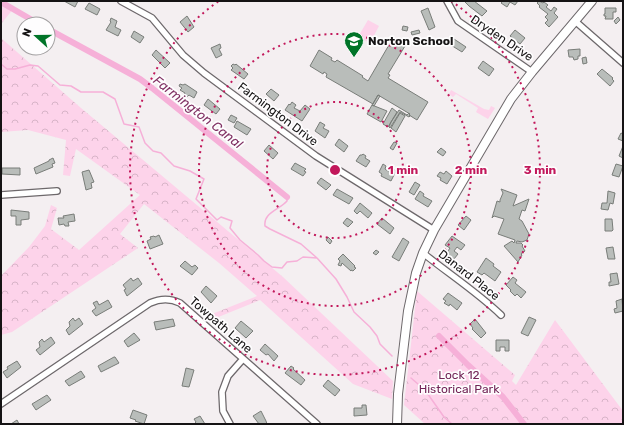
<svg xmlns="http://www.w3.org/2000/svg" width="624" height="425" viewBox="0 0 624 425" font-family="Rubik,sans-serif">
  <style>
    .green { fill: #fdd3ea }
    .park { fill: url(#park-crowns) }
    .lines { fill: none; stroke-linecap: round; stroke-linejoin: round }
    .stream { stroke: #f6b0d8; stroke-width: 1.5 }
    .canal { stroke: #f6b0d8; stroke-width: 6 }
    .building { fill: #b9bdba; stroke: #797d79 }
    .minor-casing { stroke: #6d686b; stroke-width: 8 }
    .secondary-casing { stroke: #6d686b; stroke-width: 10 }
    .minor { stroke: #fff; stroke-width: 5.5 }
    .secondary { stroke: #fff; stroke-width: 8 }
    .ring { fill: none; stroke: #c2185b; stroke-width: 2; stroke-dasharray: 2 4 }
    .labels { text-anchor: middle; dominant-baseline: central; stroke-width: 3.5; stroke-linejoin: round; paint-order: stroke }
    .street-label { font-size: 12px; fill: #151314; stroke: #fefdfe }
    .poi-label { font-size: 12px; font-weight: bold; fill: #151314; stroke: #fefdfe; text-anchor: start }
    .park-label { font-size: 12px; fill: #722457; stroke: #fefdfe }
    .water-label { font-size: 13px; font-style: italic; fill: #813264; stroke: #fefdfe }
    .centre { fill: #c2185b; stroke: #fefdfe; stroke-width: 2 }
    .ring-label { font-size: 12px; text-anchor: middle; font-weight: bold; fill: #c2185b; stroke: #fefdfe; stroke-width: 3.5; stroke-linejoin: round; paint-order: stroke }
  </style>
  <defs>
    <pattern id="park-crowns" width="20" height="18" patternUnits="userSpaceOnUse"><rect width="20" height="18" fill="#fdd3ea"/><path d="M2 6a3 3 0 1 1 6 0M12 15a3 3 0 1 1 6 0" fill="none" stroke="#d8b4c8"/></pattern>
  </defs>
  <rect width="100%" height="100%" fill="#f4eff1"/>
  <!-- green -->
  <path class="green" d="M368 20 379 26 370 43 358 37Z
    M451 90 484 109 489 110 491 106 495 108 488 119 476 112 478 108 456 94 453 97 449 94Z"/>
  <!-- park -->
  <path class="park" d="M1 2 14 8 1 24Z
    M1 38 81 108 283 277 393 381 392 399 353 384 260 300 211 320 207 316 257 296 219 263 144 204 120 234 138 248 12 332 1 335V276L29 247 45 226 51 205 57 208 51 229 79 250 140 195 76 149 70 176 63 175 66 140 28 130 1 132Z
    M417 291 515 375 512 381 516 385 555 320 623 411V424H425L404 405Z"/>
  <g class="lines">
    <!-- stream -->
    <path class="stream" d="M1 64 7 69H15L30 65 38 66 60 85 71 86 81 92H103L115 99 124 124 139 127 145 143 153 151 161 153 174 166 190 171 204 179 196 199 217 220 221 217 232 221 230 228 240 240 258 255 264 261 272 267 282 268 287 262 297 261 303 257 317 258
      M287 197V201C279 210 263 213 265 226L270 229 301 244 317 258 336 279 347 297 354 312 370 327 377 336 380 344 392 356
      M411 378 425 390 444 417 452 424"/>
    <!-- canal -->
    <path class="canal" d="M1 2 39 24
      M48 29 140 79 152 88 287 197
      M439 336 468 365 503 397 524 424"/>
  </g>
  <!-- building -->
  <path class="building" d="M64 1H78L75 7Z
    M466 1H474L487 11 482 16 469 6 465 2Z
    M503 1H518L515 5 510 2 507 7 501 3Z
    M539 1 543 3 544 2 548 5 546 7 551 11 554 7 557 9 554 13 558 17 549 27 545 23 548 20 545 17 548 14 539 7 540 6 537 3Z
    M89 3 100 9 97 15 85 9Z
    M428 8 435 27 429 30 421 11Z
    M605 8H616V12H613V19H605L606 16H604V14H605Z
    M187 16 194 27 188 32 180 22Z
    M618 17 620 20 616 24 614 21Z
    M111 18 117 21 115 27 121 30 118 36 106 30 111 22 110 21Z
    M403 26 408 27 407 31 402 30Z
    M419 30 420 33 412 35 411 32Z
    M515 30 525 38 520 44 510 36Z
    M134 31 144 37 140 43 131 37Z
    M451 37 466 47 462 52 446 42Z
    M393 38 405 46 388 74 390 75 388 78 428 102 417 120 409 115 410 114 378 95 373 104 326 77 327 74 324 72 323 74 310 66 319 50 332 58 331 60 335 62 337 60 363 76 362 77 368 81Z
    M220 44 221 48 219 49 222 55 216 58 211 48Z
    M580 49V56H578V59L574 60 573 57H569L568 50Z
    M156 50 170 63 165 68 152 55Z
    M586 57 587 63 583 64 582 58Z
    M483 61 494 69 489 76 478 68Z
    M233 64 235 65 236 64 248 74 244 79 231 70 233 68 231 66Z
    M602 69 613 78 612 79 614 81 610 86 597 74Z
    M180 84 183 85 185 84 197 92 194 98 189 95 187 97 184 95 185 93 180 90 182 88 179 86Z
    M271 89 279 95 274 101 266 94Z
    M378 95 380 96 374 106 372 105Z
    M208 99 220 109 216 114 204 105Z
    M292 102 296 105 294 108 300 111 305 105 310 109 302 121 285 110 289 104 290 105Z
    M372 105 387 111 381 122 367 114Z
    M392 108 397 112 388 127 383 124Z
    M399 110 407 115 409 113 410 116 409 117 400 112 390 128 389 127 391 122Z
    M400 113 405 116 396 132 391 128Z
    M231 115 237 118 234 123 228 120Z
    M237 121 251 129 247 135 234 127Z
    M320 122 325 125 323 128 329 131 325 138 315 131Z
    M621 133 623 134V141L618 139Z
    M339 139 348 146 344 152 335 145Z
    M394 142 397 143 393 150 390 148Z
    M269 145 278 153 273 159 264 151Z
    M623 146V158L619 156Z
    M441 148 446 152 443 156 437 152Z
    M363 154 366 156 365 158 370 161 366 167 356 161 360 155H362Z
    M53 158 55 163 52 164 53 167 36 174 34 168 49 161V160Z
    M295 163 306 169 304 171 306 172 303 176 291 169Z
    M383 164 386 166 385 169 391 173 393 169 396 171 391 181 381 176 382 174 379 172Z
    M616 164 623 166 619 177 612 175Z
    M2 168H20V175L2 174Z
    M89 170 94 182 91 183 92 188 86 190 82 172Z
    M446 171 452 176 447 184 440 180 441 178 437 176 440 172 444 174Z
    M321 178 331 185 326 190 317 183Z
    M415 182 420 185 414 195 409 192Z
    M337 189 353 198 349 204 333 195Z
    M501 189 517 195 513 206 529 199 525 211 522 210 519 219 522 221 529 234 527 240 522 242 517 241 516 243H521L523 245 522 246 525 251 521 254 522 255 518 262 504 246 512 241 514 243 515 240 498 234 504 219 494 216 492 218 497 201 500 202V200L503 193Z
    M420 191 424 194 423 196 432 201 428 207 415 199Z
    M608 191 615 193 613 204 610 203 608 210 601 209 602 203H607Z
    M360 203 372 213 368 218 360 211 357 214 354 211Z
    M11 210 29 212V219L21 220V225H16V216H11Z
    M74 214 75 221 68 222 69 226H65L64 224 59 225 58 218H64L63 216Z
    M466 216 471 220 464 230 458 225Z
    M347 218 353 222 348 227 343 223Z
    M382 218 394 228 390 234 377 224Z
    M605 219H612L613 230 612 231H605Z
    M159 235 163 244 150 249 147 241 151 239 150 237 154 236 155 237Z
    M452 236 465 245 461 250 457 247 454 251 458 254 454 259 446 254 450 248 445 245Z
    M328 237 332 241 330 244 326 240Z
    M403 238 409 242 399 261 392 257Z
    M613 247 615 259H608L606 248Z
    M376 250 379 252 376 255 373 253Z
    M343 254 355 266 354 267 356 268 353 271 351 270V271L342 263 341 266 338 265 340 261 338 259Z
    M486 258 494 264 493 266 501 272 495 281 484 273 482 275 477 272Z
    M185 261 192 267 195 265 198 268 192 275 180 266Z
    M617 273 619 284 609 286V282H611L610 274Z
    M513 277 517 280 515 283 526 292 521 298 517 294 515 296 510 291 511 290 506 285Z
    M131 278 133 281 138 278 142 284 127 296 124 290 126 289 123 285Z
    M206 286 217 296 211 303 201 292Z
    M448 293 462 303 457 310 450 304 449 306 444 303 446 301 443 299Z
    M622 299 623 311 615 313 614 309 617 308 616 301Z
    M108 300 112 307 96 316 92 311 96 308 93 303 97 301 99 305Z
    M529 317 536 320 528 336 521 333Z
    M73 318 75 321 79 318 83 324 69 335 66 330 70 326 69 322Z
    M173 319 175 326 156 330 154 322Z
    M475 319 486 333 481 338 472 329 473 328 470 324Z
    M241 321 253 331 246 338 235 328Z
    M134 333 140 340 128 347 124 341Z
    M51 337 55 343 40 355 36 350 40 347 39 342 42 339 44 342Z
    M496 340H509V351H505V347H500V351H496Z
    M265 344 278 356 274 361 268 354 266 355 260 350Z
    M114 357H115L119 363 101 372 98 366Z
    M17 361 21 367 7 378 3 372 8 369 7 367Z
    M291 366 294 368 293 369 305 380 301 385 285 373Z
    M186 368 194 370 189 387 182 386Z
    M81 371 85 377 69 386 65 381Z
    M328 380 340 390 335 396 323 386Z
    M47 395 51 400 36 410 32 404Z
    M362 405H366L367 415 354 416V408H362Z
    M133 410 147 415 144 424 135 421 136 420 130 418Z
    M261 411 266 421 267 424H259L253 416Z
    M200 416 205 424H194L196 422 194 419Z
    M17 420 19 424H11Z"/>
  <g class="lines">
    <!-- minor casing -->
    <g class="minor-casing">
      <path id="minor" d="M121 1 152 18 183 55 204 73 316 156 434 230
        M447 1 458 21 532 72
        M575 21 623 63
        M1 195 57 191
        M423 253C449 274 477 292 501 315
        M1 404 150 303C161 298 170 298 180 303L317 424
        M230 424 223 411 222 392 228 376 243 359"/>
    </g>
    <!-- secondary casing -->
    <g class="secondary-casing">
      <path id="secondary" d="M397 424 398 394 408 311 416 273 423 253 434 230 511 99 532 72 592 1"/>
    </g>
    <!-- minor -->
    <use href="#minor" class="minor"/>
    <!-- secondary -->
    <use href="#secondary" class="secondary"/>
  </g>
  <!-- distance rings -->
  <g class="ring">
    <circle cx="335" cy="170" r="68"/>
    <circle cx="335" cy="170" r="136"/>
    <path d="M451 1A205 205 0 1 1 219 1"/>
  </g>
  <!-- icons -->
  <defs>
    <g id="school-pin" transform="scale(1)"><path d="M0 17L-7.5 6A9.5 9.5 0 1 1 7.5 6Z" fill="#007428" stroke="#fefdfe"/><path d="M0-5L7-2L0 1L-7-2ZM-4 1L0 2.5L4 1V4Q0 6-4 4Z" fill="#fff"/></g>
  </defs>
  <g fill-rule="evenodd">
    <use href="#school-pin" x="354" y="41"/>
  </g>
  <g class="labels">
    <!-- street labels -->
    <g class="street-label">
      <text transform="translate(502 38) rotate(34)">Dryden Drive</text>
      <text transform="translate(278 114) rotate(37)">Farmington Drive</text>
      <text transform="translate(469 275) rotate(38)">Danard Place</text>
      <text transform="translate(221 325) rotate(41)">Towpath Lane</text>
    </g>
    <!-- poi labels -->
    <g class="poi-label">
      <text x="368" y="41">Norton School</text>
    </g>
    <!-- park labels -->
    <g class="park-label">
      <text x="459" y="375">Lock 12<tspan x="459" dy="14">Historical Park</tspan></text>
    </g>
    <!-- water labels -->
    <g class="water-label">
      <text transform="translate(198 112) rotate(38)">Farmington Canal</text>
    </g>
  </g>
  <circle cx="335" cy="170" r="6" class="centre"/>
  <g class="ring-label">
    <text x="403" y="174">1 min</text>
    <text x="471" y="174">2 min</text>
    <text x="540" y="174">3 min</text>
  </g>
  <!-- border -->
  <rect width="624" height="425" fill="none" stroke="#151314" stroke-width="4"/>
  <!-- north arrow -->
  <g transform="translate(36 36) rotate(291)"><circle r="19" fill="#fefdfe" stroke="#a19fa0"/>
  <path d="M0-3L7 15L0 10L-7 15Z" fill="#007428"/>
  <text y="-6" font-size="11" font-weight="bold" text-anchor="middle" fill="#151314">N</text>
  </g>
</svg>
